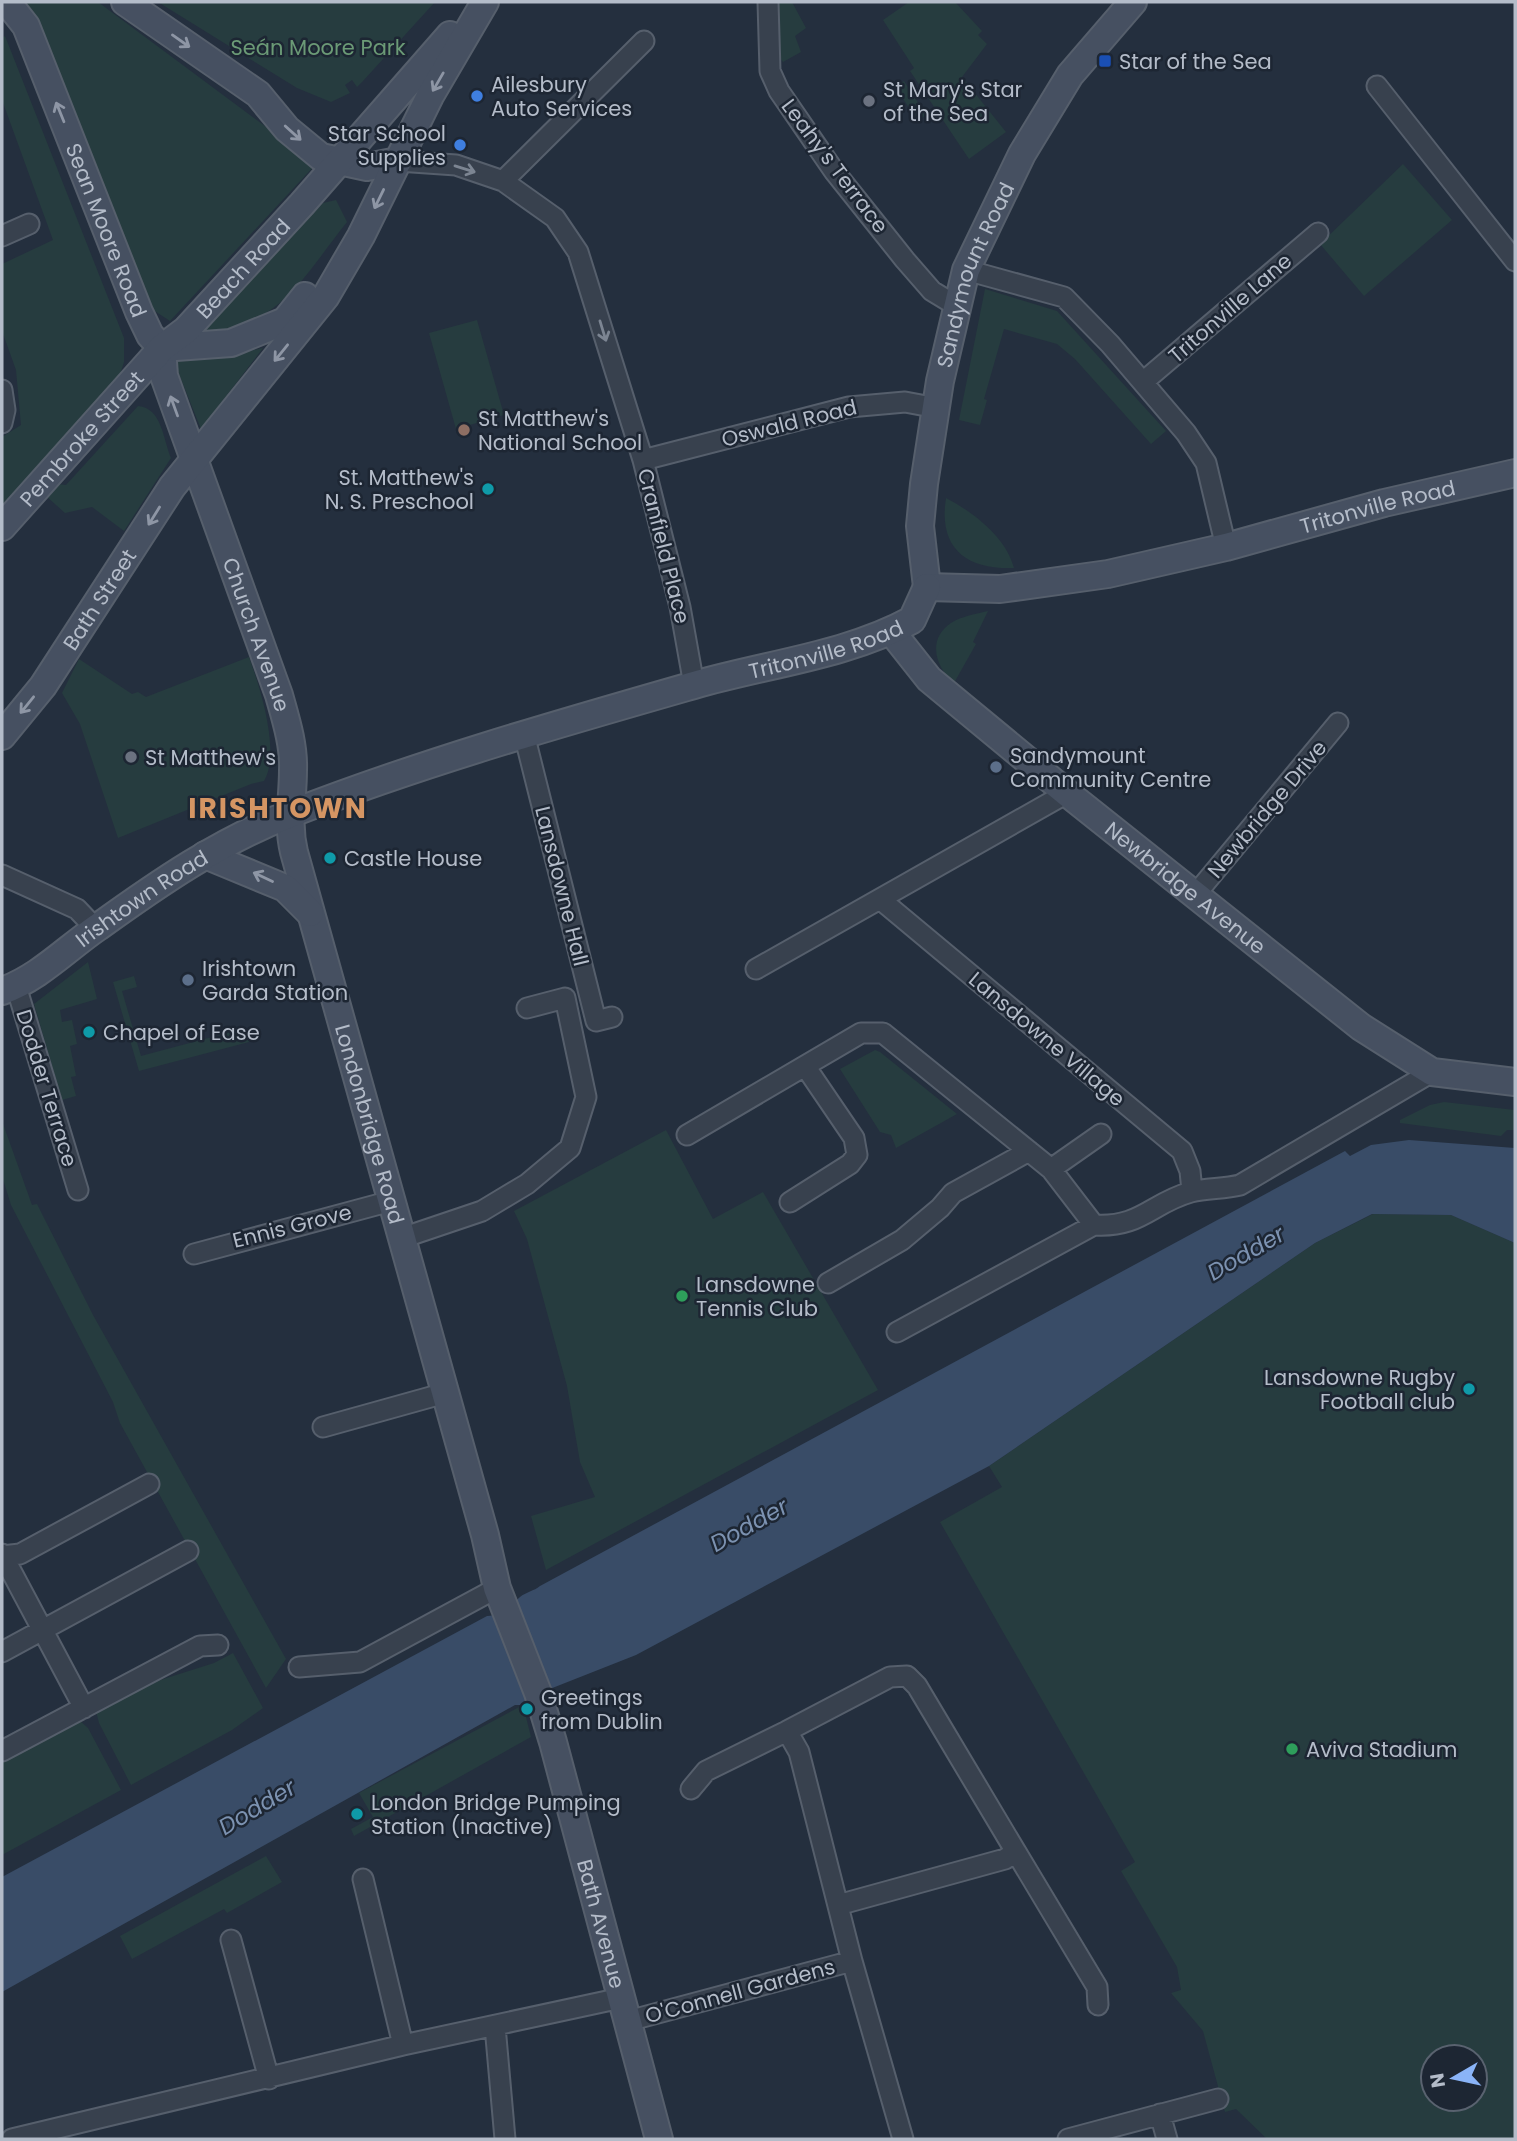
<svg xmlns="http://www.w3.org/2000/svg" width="1517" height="2141" viewBox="0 0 1517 2141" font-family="Poppins,sans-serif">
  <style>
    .green { fill: #263c3f; fill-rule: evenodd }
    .water { fill: #394c67 }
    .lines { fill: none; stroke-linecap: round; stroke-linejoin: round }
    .street-casing { stroke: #565f6c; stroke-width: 23 }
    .secondary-casing { stroke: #565f6c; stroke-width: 30 }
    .street { stroke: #38414e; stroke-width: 19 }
    .secondary { stroke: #465061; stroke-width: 26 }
    .oneway { stroke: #8e96a5 }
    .oneway2 { stroke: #7c8592 }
    .transit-dot { fill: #1a4fb4; stroke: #1d2633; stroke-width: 2.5 }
    .shop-dot { fill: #3f7fe0; stroke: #1d2633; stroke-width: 2.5 }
    .worship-dot { fill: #6b7280; stroke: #1d2633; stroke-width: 2.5 }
    .education-dot { fill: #8d6e63; stroke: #1d2633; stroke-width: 2.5 }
    .culture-dot { fill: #0f9aa8; stroke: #1d2633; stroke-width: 2.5 }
    .service-dot { fill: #5c6f8a; stroke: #1d2633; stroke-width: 2.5 }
    .leisure-dot { fill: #2e9e5b; stroke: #1d2633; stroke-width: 2.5 }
    .labels { text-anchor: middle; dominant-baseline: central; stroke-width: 5; stroke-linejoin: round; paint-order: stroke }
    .park-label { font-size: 21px; fill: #6b9a76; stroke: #1d2633 }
    .poi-label { font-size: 21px; fill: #b4bcc9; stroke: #1d2633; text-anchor: start }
    .street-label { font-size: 21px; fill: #b4bcc9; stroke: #1d2633 }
    .water-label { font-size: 23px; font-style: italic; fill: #7c92b1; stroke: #1d2633 }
    .district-label { font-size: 28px; font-weight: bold; letter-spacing: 2px; fill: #d59563; stroke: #1d2633 }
  </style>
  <rect width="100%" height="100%" fill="#242f3e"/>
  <!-- green -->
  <path class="green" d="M20 2H98L316 164 170 321 150 308 104 185 48 52Z
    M158 2H435L363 81 357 87 352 80 345 85 350 93 331 102 297 88Z
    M778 2H792L806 28 795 36 801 52 783 62 776 54Z
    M909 2H955L982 31 978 35 987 44 962 77 1006 132 969 159 910 71 914 68 883 20Z
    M5 36 124 338V362L115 390 2 511V437L21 425 16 370 2 331V264L53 240 2 100V38Z
    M904 81 926 115 918 121 895 87Z
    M1403 164 1452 220 1364 296 1320 244Z
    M336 200 347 222C302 278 282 326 203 332L323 203Z
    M985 289 1057 311 1166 431 1151 444 1075 359 1057 344 1004 329 984 399 987 400 980 425 959 420Z
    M477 320 504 415 456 429 429 333Z
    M263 348 201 429 174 362 180 354 232 355Z
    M138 406C162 408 163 439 171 458L124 531 92 507 65 513 46 496 56 484 66 485Z
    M946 498C973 512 1006 537 1014 568 966 570 938 548 946 498Z
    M988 611 973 642 976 644 954 683C935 667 927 639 951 623 962 616 976 614 988 611Z
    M249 657C260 687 281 753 264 781L251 784 118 838 80 724 62 693 79 659 132 694 138 692 146 697Z
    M88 962 97 999 60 1010 62 1022 72 1020 77 1044 70 1046 76 1076 71 1077 76 1096 62 1100 34 1004Z
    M134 976 137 987 122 991 141 1056 246 1028 249 1042 139 1071 113 982Z
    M875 1050 880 1052 957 1114 896 1148 891 1135 880 1132 840 1069Z
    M1444 1102 1515 1110V1130H1507L1501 1136 1400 1123V1120L1430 1105Z
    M2 1121 32 1205 37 1204 93 1315 286 1659 266 1688 120 1423 113 1402 11 1205 2 1176Z
    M666 1130 713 1219 763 1192 878 1390 546 1570 531 1516 595 1497 580 1462 567 1386 527 1239 514 1211Z
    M1373 1214 1451 1215 1515 1243V2139H1267L1236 2109 1225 2112 1203 2031 1171 1993 1181 1990 1177 1967 1121 1871 1135 1862 940 1522 1002 1487 989 1466 1315 1243ZM1433 2057H1475V2099H1433Z
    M233 1653 263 1708 232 1730 131 1785 99 1723 96 1711 148 1684 214 1663Z
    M523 1705 531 1737 354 1836 351 1829 373 1817 359 1793Z
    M79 1720 88 1728 121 1790 2 1855V1762Z
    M266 1856 282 1882 227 1913 224 1909 132 1959 120 1936Z"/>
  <!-- water -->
  <path class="water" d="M1409 1140 1515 1148V1243L1451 1215 1372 1214 1315 1243 989 1466 636 1655 527 1698 523 1705H515L2 1992V1877L487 1616C501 1616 510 1606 520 1597 526 1592 534 1591 540 1586L1345 1151 1350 1156 1371 1145Z"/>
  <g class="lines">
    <!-- street casing -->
    <g class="street-casing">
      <path id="street" d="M768 2 770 71 779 91 834 171 905 260 932 291 955 305
        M1377 86 1515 261
        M398 161 456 165 503 181 555 218 578 252 643 460 680 607 694 685
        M503 181 644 41
        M2 236 29 224
        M966 270 1064 297 1110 344 1186 433 1206 463 1226 547
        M1143 382 1318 233
        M2 390 5 410 2 423
        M643 460 849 407 905 402 937 408
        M524 734 596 1021 612 1017
        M2 875 77 909 95 928
        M1195 895 1338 723
        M881 900 1182 1151 1190 1171 1192 1191
        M756 969 1067 793
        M16 986 78 1190
        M687 1135 861 1033H883L1051 1169 1094 1225C1141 1228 1151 1203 1191 1192 1206 1188 1224 1189 1240 1185L1432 1072
        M1051 1169 1101 1134
        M790 1202 850 1164 857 1155 854 1138 805 1066
        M402 1238 482 1211 527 1184 570 1148 586 1097 565 998 527 1008
        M194 1254 391 1201
        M828 1283 902 1240 940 1208 953 1193 1029 1151
        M897 1332 1094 1225
        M323 1427 445 1393
        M2 1554 84 1708
        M2 1556 20 1554 149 1484
        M2 1652 188 1551
        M299 1667 360 1662 497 1588
        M787 1731 890 1677 907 1676 917 1686 1016 1852 1005 1859 838 1905
        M2 1751 200 1646 218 1645
        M1016 1852 1097 1987 1098 2005
        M363 1879 403 2045
        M231 1940 269 2079
        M852 1961 903 2139
        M628 2021 852 1961 799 1752 787 1731 706 1771 691 1789
        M495 2026 505 2139
        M1160 2114 1167 2139
        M12 2139 403 2045 621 1998
        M1068 2139 1218 2099"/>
    </g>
    <!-- secondary casing -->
    <g class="secondary-casing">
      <g id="secondary">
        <path id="s1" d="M7 2 26 26 139 312 150 335 162 348 164 376 279 695C286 720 294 745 293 770 293 799 287 823 294 852L485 1535 497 1588 538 1693 553 1742 659 2139"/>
        <path d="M125 2 258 94 287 129 321 157 367 167 398 161"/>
        <path d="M162 348 231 343 285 321 305 296"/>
        <path id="s2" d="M2 527 162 348 186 330 302 204 450 35"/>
        <path id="s3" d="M927 587 920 526 924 484 940 381 966 270 1022 154 1070 75 1133 2"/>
        <path id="s4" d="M927 587 1000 589 1108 574 1226 547 1384 503 1515 473"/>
        <path id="s5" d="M891 631 929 679 1067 793 1361 1027 1432 1072 1515 1082"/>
        <path id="s6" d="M2 736 43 686 172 487 326 296 361 236 430 96 485 2"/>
        <path d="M205 855 285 888 310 913"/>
        <path id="s7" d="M2 991C39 978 66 949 98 927 159 883 220 841 290 814 421 763 558 724 694 685 766 664 846 656 912 620L927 587"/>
      </g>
    </g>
    <!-- street -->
    <use href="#street" class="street"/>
    <!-- secondary -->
    <use href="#secondary" class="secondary"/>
  </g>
  <!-- one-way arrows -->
  <defs><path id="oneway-shaft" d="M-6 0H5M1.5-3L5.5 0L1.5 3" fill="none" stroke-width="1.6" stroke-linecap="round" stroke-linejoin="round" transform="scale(1.75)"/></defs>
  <g class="oneway">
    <use href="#oneway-shaft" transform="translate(181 41) rotate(35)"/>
    <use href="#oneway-shaft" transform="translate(438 82) rotate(120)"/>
    <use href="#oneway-shaft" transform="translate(60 112) rotate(-112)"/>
    <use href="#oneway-shaft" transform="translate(293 133) rotate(42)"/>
    <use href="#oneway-shaft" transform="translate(379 199) rotate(116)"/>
    <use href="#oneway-shaft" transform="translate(281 353) rotate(129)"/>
    <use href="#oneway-shaft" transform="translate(174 406) rotate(-110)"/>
    <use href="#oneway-shaft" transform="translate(154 516) rotate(122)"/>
    <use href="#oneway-shaft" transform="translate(27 705) rotate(129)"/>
    <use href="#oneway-shaft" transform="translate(263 877) rotate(-155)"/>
  </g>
  <g class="oneway2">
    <use href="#oneway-shaft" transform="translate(465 169) rotate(17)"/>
    <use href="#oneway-shaft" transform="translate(603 331) rotate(73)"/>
  </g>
  <!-- markers -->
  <rect class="transit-dot" x="1098" y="54" width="14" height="14" rx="3.5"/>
  <g class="shop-dot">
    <circle cx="477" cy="96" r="7"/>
    <circle cx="460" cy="145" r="7"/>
  </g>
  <g class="worship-dot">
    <circle cx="869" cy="101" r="7"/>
    <circle cx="131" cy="757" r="7"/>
  </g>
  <circle class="education-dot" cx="464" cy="430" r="7"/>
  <g class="culture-dot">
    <circle cx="488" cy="489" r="7"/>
    <circle cx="330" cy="858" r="7"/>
    <circle cx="89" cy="1032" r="7"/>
    <circle cx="1469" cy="1389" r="7"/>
    <circle cx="527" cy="1709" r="7"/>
    <circle cx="357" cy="1814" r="7"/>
  </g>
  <g class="service-dot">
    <circle cx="996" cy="767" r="7"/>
    <circle cx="188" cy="980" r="7"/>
  </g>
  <g class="leisure-dot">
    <circle cx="682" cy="1296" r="7"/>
    <circle cx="1292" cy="1749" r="7"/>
  </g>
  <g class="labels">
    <!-- park labels -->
    <g class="park-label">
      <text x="318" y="47">Seán Moore Park</text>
    </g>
    <!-- poi labels -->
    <g class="poi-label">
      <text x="1119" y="61">Star of the Sea</text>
      <text x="491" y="84">Ailesbury<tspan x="491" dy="24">Auto Services</tspan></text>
      <text x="883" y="89">St Mary's Star<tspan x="883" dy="24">of the Sea</tspan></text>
      <text x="446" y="133" text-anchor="end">Star School<tspan x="446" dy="24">Supplies</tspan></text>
      <text x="478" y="418">St Matthew's<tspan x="478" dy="24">National School</tspan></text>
      <text x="474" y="477" text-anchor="end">St. Matthew's<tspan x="474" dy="24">N. S. Preschool</tspan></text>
      <text x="1010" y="755">Sandymount<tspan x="1010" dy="24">Community Centre</tspan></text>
      <text x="145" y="757">St Matthew's</text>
      <text x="344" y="858">Castle House</text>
      <text x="202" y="968">Irishtown<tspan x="202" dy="24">Garda Station</tspan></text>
      <text x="103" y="1032">Chapel of Ease</text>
      <text x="696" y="1284">Lansdowne<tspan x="696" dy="24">Tennis Club</tspan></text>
      <text x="1455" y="1377" text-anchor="end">Lansdowne Rugby<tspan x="1455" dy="24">Football club</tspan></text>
      <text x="541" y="1697">Greetings<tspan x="541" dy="24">from Dublin</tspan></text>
      <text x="1306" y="1749">Aviva Stadium</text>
      <text x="371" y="1802">London Bridge Pumping<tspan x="371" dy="24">Station (Inactive)</tspan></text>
    </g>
    <!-- street labels -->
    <g class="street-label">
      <text transform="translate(835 166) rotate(53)">Leahy's Terrace</text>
      <text stroke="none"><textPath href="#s1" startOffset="250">Sean Moore Road</textPath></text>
      <text stroke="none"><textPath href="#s2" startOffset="354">Beach Road</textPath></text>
      <text stroke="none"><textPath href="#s3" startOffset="320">Sandymount Road</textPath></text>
      <text transform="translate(1230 308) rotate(-41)">Tritonville Lane</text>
      <text transform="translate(789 423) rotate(-14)">Oswald Road</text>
      <text stroke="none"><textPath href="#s2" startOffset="119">Pembroke Street</textPath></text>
      <text stroke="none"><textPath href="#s4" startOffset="460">Tritonville Road</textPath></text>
      <text transform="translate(664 546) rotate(76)">Cranfield Place</text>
      <text stroke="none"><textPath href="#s6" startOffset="168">Bath Street</textPath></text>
      <text stroke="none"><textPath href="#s1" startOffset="684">Church Avenue</textPath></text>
      <text stroke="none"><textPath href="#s7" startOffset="900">Tritonville Road</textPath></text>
      <text transform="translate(1267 809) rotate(-50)">Newbridge Drive</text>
      <text transform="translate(562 886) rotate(76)">Lansdowne Hall</text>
      <text stroke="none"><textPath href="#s5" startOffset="392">Newbridge Avenue</textPath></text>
      <text stroke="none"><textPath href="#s7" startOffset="168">Irishtown Road</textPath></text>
      <text transform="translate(1047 1039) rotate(40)">Lansdowne Village</text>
      <text transform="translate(47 1088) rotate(73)">Dodder Terrace</text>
      <text stroke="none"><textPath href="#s1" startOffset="1190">Londonbridge Road</textPath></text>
      <text transform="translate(292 1226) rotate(-14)">Ennis Grove</text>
      <text stroke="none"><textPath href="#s1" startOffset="2023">Bath Avenue</textPath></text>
      <text transform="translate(740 1991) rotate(-15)">O'Connell Gardens</text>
    </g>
    <!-- water labels -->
    <g class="water-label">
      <text transform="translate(1246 1253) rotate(-30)">Dodder</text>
      <text transform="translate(749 1525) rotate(-29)">Dodder</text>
      <text transform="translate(257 1807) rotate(-31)">Dodder</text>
    </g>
    <!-- district labels -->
    <g class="district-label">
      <text x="278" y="808">IRISHTOWN</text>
    </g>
  </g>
  <!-- border -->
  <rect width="1517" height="2141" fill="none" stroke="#b4bcc9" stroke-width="7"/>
  <!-- north arrow -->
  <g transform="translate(1454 2078) rotate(261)"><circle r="33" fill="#1d2633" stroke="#59626f" stroke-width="2"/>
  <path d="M0-5L12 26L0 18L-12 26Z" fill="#8ab4f8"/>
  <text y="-10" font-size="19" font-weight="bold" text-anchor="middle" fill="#b4bcc9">N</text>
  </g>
</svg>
